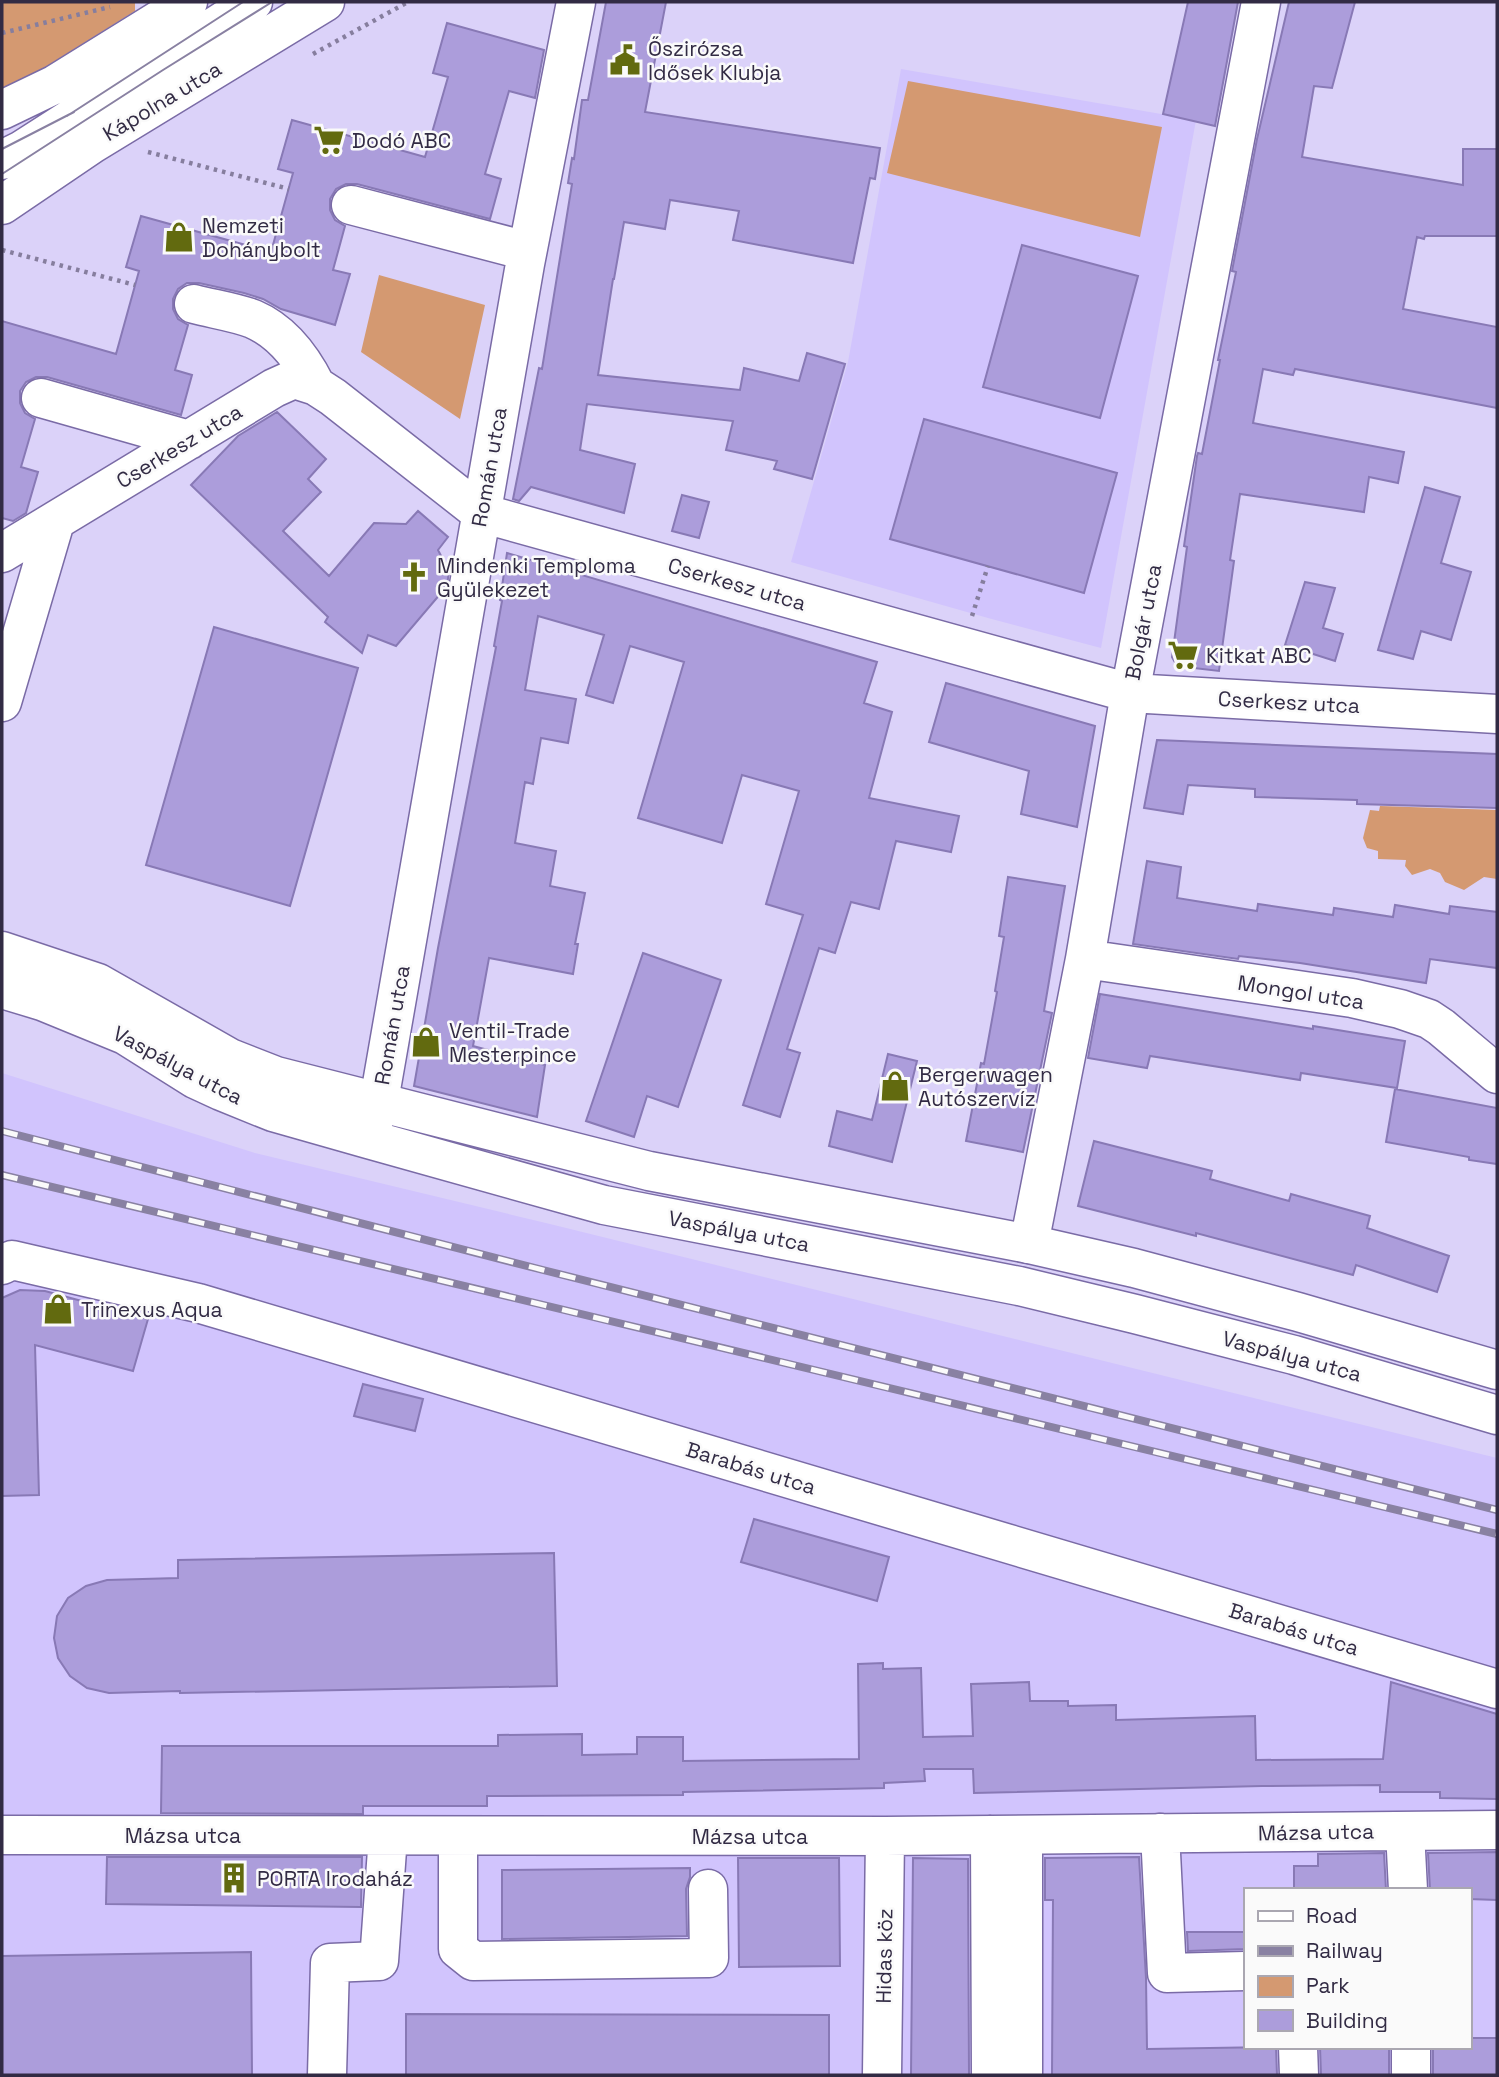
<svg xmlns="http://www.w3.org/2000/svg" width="1499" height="2077" viewBox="0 0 1499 2077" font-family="'Space Grotesk',sans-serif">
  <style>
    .built { fill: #d1c4fd; fill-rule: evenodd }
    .green { fill: #d49971 }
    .building { fill: #ac9ddb; stroke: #8879b5; stroke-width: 2 }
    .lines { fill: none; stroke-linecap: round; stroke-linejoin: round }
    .minor-casing { stroke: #7a6ba6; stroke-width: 41 }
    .major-casing { stroke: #7a6ba6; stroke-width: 41 }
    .path { stroke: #867e9e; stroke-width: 4.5; stroke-dasharray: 3.5 5; stroke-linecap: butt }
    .minor { stroke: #fff; stroke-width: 38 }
    .major { stroke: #fff; stroke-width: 38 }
    .tram { stroke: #8981a2; stroke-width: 2 }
    .rail-casing { stroke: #8981a2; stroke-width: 8 }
    .rail { stroke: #fafafa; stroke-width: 5; stroke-dasharray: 16; stroke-linecap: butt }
    .labels { text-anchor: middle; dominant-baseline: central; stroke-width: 5; stroke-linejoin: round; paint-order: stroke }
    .poi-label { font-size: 21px; fill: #322b44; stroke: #fafafa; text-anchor: start }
    .street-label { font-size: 21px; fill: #322b44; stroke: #fafafa }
  </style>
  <rect width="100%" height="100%" fill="#dbd2f9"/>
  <!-- built -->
  <path class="built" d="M901 69 1196 120 1101 648 988 618 791 562 848 362Z
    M2 1073 255 1153 550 1224 1497 1458V2075H2ZM1245 1890H1469V2047H1245Z"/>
  <!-- green -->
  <path class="green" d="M2 2H135V11L28 78 2 90Z
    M908 81 1162 127 1140 237 887 173Z
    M379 275 485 305 460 419 361 352Z
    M1380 806 1497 810V879L1484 877 1464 890 1445 882 1440 873 1430 869 1412 875 1405 866 1406 860 1378 859V851L1367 848 1363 838 1370 810 1379 811Z"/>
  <!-- building -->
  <path class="building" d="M606 2H666L645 112 880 148 875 179 870 178 853 263 733 240 739 211 670 200 665 229 624 222 614 279H613L598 375 740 390 744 368 799 381 807 353 845 364 812 479 774 469 777 461 726 450 733 421 587 404 580 450 635 464 624 513 531 487 519 501 513 499 539 368 542 369 572 184 568 183 572 158 574 159 582 100H588Z
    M1188 2H1238L1215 126 1163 114Z
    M1289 2H1355L1332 88 1314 86 1302 157 1463 185V149H1497V236H1425L1424 239 1417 237 1403 309 1497 327V408L1295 369 1293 375 1263 369 1253 423 1404 452 1398 483 1369 477 1364 512 1240 494 1230 560 1234 561 1219 671 1177 666 1172 657 1187 547 1184 546 1197 456 1198 453 1202 454 1220 360H1218L1236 272 1232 271 1257 139Z
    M447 23 544 50 535 98 509 91 485 174 501 179 490 219 357 184H346L336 189 330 199V210L335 220 345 226 333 270 350 274 335 325 281 309 263 299 244 293 199 283H187L178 289 173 299V309L178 319 188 325 175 370 192 375 181 415 47 377H36L26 382 20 391V403L25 413 35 419 21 467 38 472 26 513 13 521 2 518V321L116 354 139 271 126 267 141 216 271 252 293 173 278 169 292 120 425 157 448 77 433 73Z
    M1022 245 1138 276 1100 418 983 387Z
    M277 412 326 459 308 479 321 492 283 531 329 576 374 523 406 524 418 511 448 537 438 550 449 571 447 586 396 646 368 635 362 653 325 622 328 617 191 485 238 436Z
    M924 419 1117 473 1084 593 890 539Z
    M1425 487 1460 497 1441 563 1471 572 1451 640 1421 631 1413 659 1378 650Z
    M682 495 709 502 699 538 672 531Z
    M507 553 877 662 864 703 892 712 869 798 959 816 951 852 896 841 879 909 851 902 835 953 819 948 787 1049 800 1053 780 1117 743 1105 803 915 766 904 799 791 742 775 722 843 638 818 684 662 630 646 613 703 586 695 604 635 538 616 525 690 576 699 568 743 541 738 533 784 525 782 515 843 556 851 550 886 585 893 575 944H578L573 974 489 958 473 1046 545 1065 537 1117 414 1086 438 948 496 647 494 646 502 601 500 600Z
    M1305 582 1335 588 1323 628 1343 634 1335 661 1285 645Z
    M214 627 358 668 290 906 146 865Z
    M946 683 1095 726 1077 827 1021 814 1029 771 929 742Z
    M1157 740 1497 754V808L1357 804V800L1255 797V789L1188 785 1183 814 1144 808Z
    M1147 861 1181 867 1177 898 1257 911 1258 904 1333 915 1334 908 1393 917 1395 905 1449 914 1450 906 1497 912V968L1430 959 1426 983 1300 963 1239 956 1238 959 1133 944Z
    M1008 877 1065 886 1044 1011 1052 1013 1023 1152 966 1141 981 1063 984 1064 997 992 995 991 1004 937 999 936Z
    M643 953 721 980 678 1107 647 1096 634 1137 586 1121Z
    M1100 994 1313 1029V1026L1405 1041 1397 1088 1301 1073 1300 1080 1150 1056 1147 1068 1088 1058Z
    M888 1054 917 1061 892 1162 829 1146 837 1111 872 1120Z
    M1395 1089 1497 1108V1164L1469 1160V1157L1386 1142Z
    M1094 1141 1212 1171 1210 1179 1289 1201 1291 1194 1370 1216 1367 1228 1449 1256 1437 1292 1356 1265 1353 1275 1196 1233V1236L1078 1206Z
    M20 1290 45 1291 148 1319 133 1371 35 1345 39 1495 2 1496V1298Z
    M363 1384 423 1399 415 1431 354 1416Z
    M754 1519 889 1557 877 1601 741 1562Z
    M554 1553 557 1686 180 1693V1691L109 1693 87 1688 70 1676 58 1658 54 1638 57 1616 68 1598 86 1586 107 1580 178 1578V1560Z
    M883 1663V1669L921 1668 923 1737 973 1736 971 1684 1029 1682 1030 1701H1068V1706L1116 1705V1720L1255 1716 1256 1760 1383 1759 1391 1682 1497 1714V1799L1440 1798V1792H1380V1785L1262 1786 974 1793 973 1769H924L925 1781 884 1783V1788L683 1792V1795L487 1796V1806H363V1814L161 1813 162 1746H498V1735L582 1734V1755L637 1754V1737H683V1761L859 1759 858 1664Z
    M1497 1852V1900L1469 1899V1890H1430L1428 1853Z
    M1384 1853 1386 1890H1294V1866H1318V1854Z
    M107 1857H362L361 1907 106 1904Z
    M1139 1857 1146 1978 1147 2049 1276 2047 1277 2075H1052L1053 1900H1045V1858Z
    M738 1858H839L840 1966 739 1967Z
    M913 1858 968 1859 969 2075H911Z
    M690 1868V1877L686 1889 687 1936 502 1939V1870Z
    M1187 1932H1245V1949L1188 1951Z
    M251 1952 252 2075H2V1956Z
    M406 2014 829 2015V2075H406Z
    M1469 2038H1497V2075H1433V2047H1469Z
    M1320 2047H1389V2075H1321Z"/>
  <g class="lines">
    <!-- minor casing -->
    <g class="minor-casing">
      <path id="minor" d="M2 110 56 84 188 2
        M2 160 22 150 253 2
        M2 205 92 144 325 2
        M351 205 527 251
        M194 304C213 309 235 312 253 319 283 332 302 358 316 386
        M41 398 189 440
        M2 553 274 388 294 379 316 386 333 397 481 513 1130 693 1497 714
        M2 702 55 522
        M1085 959 1352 998 1400 1009 1429 1019 1441 1027 1497 1074
        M370 1134 379 1101 525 264 576 2
        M1029 1244 1085 959 1130 693 1261 2
        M2 1265 12 1260 198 1303 1497 1689
        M1405 1831 1408 1890
        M1160 1833 1167 1973 1245 1971
        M2 1835 885 1836 1497 1830
        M990 1835 991 2075
        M1023 1835V2075
        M458 1836V1949L473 1961 709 1958 708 1889
        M1298 2047 1299 2075
        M327 2075 330 1963 379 1961 388 1836
        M882 2075 885 1836
        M1411 2075V2047"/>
    </g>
    <!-- major casing -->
    <g class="major-casing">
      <path id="major" d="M2 951 98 983 230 1058 276 1076 649 1171 1029 1244 1134 1268 1298 1312 1497 1370
        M2 989 42 1001 125 1035 195 1079 221 1091 273 1112 368 1139 604 1205 1019 1286 1135 1314 1294 1355 1497 1415"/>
    </g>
    <!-- path -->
    <path class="path" d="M2 33 110 7
      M313 54 408 2
      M148 152 289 189
      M2 250 135 285
      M972 616 988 566"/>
    <!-- minor -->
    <use href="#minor" class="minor"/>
    <!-- major -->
    <use href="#major" class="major"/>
    <!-- tram -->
    <path class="tram" d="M67 116 243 2
      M2 149 74 112
      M2 174 163 70 272 2"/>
    <!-- rail casing -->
    <g class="rail-casing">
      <path id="rail" d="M2 1131 543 1270 1497 1510
        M2 1175 1497 1534"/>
    </g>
    <!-- rail -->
    <use href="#rail" class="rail"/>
  </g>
  <!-- icons -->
  <defs>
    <g id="civic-bare" transform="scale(2.415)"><path d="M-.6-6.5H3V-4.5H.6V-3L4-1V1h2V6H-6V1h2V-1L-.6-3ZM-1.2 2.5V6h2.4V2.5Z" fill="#626a0f" stroke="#fafafa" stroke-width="2.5" paint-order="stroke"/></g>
    <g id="supermarket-bare" transform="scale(2.415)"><path d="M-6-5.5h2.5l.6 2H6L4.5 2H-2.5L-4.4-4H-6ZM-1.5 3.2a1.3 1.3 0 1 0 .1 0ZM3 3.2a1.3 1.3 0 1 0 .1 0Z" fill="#626a0f" stroke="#fafafa" stroke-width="2.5" paint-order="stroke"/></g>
    <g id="shop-bare" transform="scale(2.415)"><path d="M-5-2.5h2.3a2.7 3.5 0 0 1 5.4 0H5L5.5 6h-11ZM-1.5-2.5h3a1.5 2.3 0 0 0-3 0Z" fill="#626a0f" stroke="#fafafa" stroke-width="2.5" paint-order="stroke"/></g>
    <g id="church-bare" transform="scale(2.415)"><path d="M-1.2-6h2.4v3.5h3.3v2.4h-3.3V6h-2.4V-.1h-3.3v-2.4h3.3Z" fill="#626a0f" stroke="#fafafa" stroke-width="2.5" paint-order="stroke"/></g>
    <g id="building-bare" transform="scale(2.415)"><path d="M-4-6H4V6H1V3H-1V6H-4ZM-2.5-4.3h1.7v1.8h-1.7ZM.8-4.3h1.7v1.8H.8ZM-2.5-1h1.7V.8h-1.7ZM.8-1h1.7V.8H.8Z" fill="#626a0f" stroke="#fafafa" stroke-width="2.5" paint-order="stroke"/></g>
  </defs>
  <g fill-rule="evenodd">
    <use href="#civic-bare" x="625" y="60"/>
    <use href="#supermarket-bare" x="329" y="140"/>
    <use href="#shop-bare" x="179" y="237"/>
    <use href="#church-bare" x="414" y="577"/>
    <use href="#supermarket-bare" x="1183" y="655"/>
    <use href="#shop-bare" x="426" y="1042"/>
    <use href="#shop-bare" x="895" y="1086"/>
    <use href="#shop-bare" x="58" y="1309"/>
    <use href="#building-bare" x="234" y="1878"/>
  </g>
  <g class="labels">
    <!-- poi labels -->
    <g class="poi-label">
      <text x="648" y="48">Őszirózsa<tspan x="648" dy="24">Idősek Klubja</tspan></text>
      <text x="352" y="140">Dodó ABC</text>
      <text x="202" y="225">Nemzeti<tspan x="202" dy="24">Dohánybolt</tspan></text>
      <text x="437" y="565">Mindenki Temploma<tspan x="437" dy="24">Gyülekezet</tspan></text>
      <text x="1206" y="655">Kitkat ABC</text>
      <text x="449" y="1030">Ventil-Trade<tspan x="449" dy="24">Mesterpince</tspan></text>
      <text x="918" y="1074">Bergerwagen<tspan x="918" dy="24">Autószervíz</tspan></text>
      <text x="81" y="1309">Trinexus Aqua</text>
      <text x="257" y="1878">PORTA Irodaház</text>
    </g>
    <!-- street labels -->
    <g class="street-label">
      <text transform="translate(162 101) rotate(-31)">Kápolna utca</text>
      <text transform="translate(179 446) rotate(-31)">Cserkesz utca</text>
      <text transform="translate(489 467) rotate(-80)">Román utca</text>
      <text transform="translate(737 584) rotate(16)">Cserkesz utca</text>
      <text transform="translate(1143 622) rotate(-79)">Bolgár utca</text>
      <text transform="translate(1289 702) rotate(3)">Cserkesz utca</text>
      <text transform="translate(1301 992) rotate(9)">Mongol utca</text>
      <text transform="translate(392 1025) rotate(-80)">Román utca</text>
      <text transform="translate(178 1065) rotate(28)">Vaspálya utca</text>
      <text transform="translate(739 1231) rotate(11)">Vaspálya utca</text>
      <text transform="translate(1292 1356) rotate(15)">Vaspálya utca</text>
      <text transform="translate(751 1468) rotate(17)">Barabás utca</text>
      <text transform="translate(1294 1629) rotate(17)">Barabás utca</text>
      <text transform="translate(1316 1832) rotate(-1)">Mázsa utca</text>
      <text x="183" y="1835">Mázsa utca</text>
      <text x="750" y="1836">Mázsa utca</text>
      <text transform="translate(884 1956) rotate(-89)">Hidas köz</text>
    </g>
  </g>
  <!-- border -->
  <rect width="1499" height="2077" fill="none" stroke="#322b44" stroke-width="7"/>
  <!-- legend -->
  <rect x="1244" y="1888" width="228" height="161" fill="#fafafa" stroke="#aaa7b1" stroke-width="2"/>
  <rect x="1258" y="1911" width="35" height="10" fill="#ffffff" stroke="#aaa7b1" stroke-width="2"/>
  <text x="1306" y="1923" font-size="21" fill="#322b44">Road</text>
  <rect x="1258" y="1946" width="35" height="10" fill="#8981a2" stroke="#aaa7b1" stroke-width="2"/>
  <text x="1306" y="1958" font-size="21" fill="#322b44">Railway</text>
  <rect x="1258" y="1976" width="35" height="21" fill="#d49971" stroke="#aaa7b1" stroke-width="2"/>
  <text x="1306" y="1993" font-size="21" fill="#322b44">Park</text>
  <rect x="1258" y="2010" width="35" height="21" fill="#ac9ddb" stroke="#aaa7b1" stroke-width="2"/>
  <text x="1306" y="2028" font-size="21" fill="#322b44">Building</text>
</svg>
